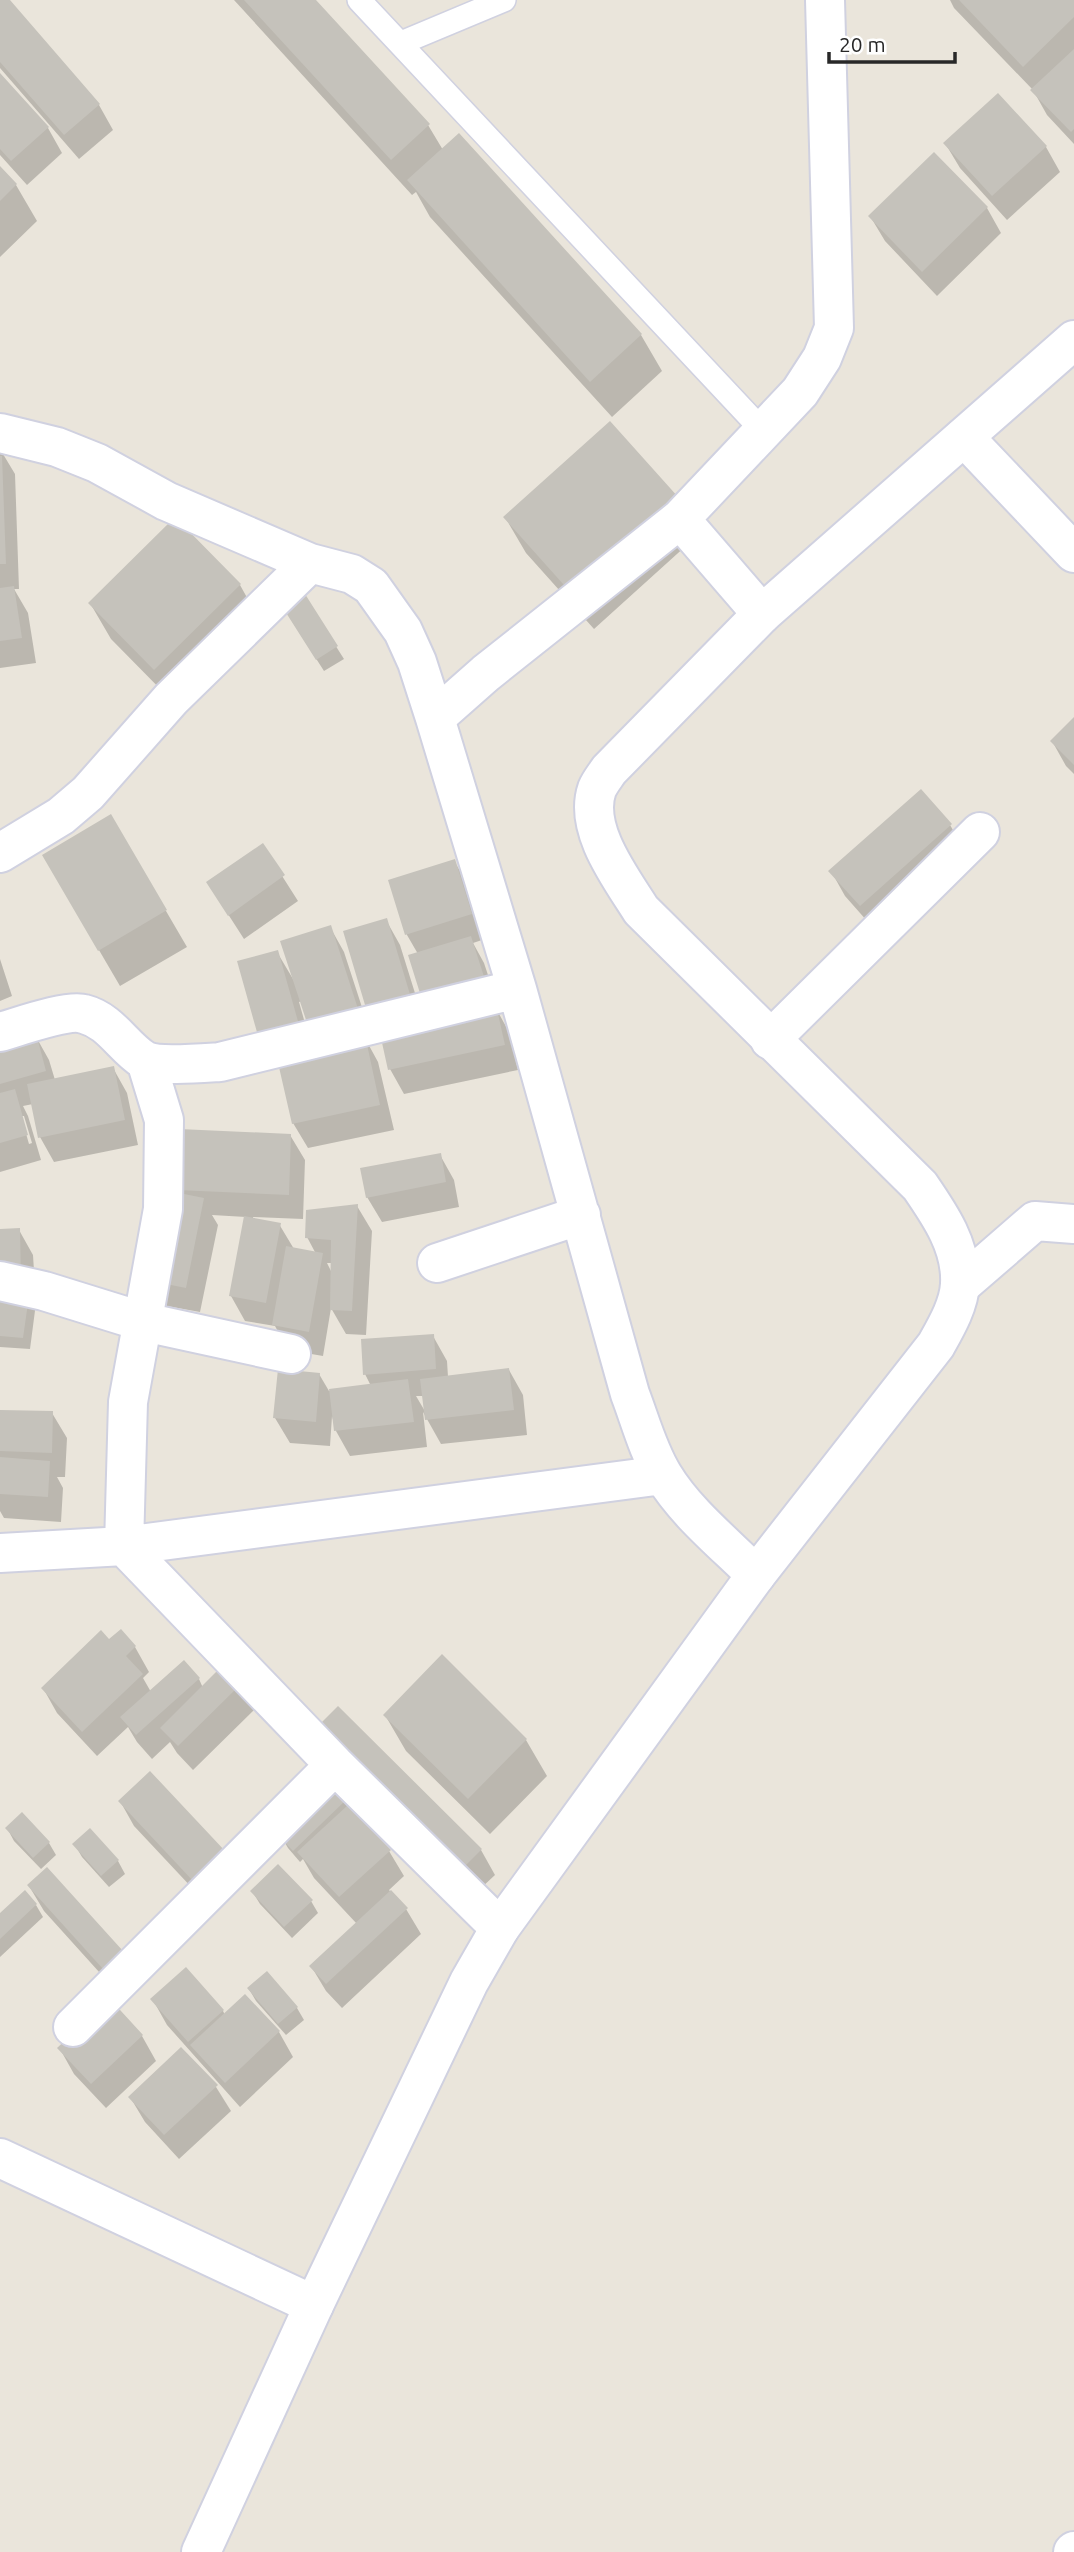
<svg xmlns="http://www.w3.org/2000/svg" width="1074" height="2552" viewBox="0 0 1074 2552" font-family="Ubuntu,sans-serif">
  <style>
    .shadow { fill: #0003; fill-rule: evenodd }
    .building { fill: #c5c2bb }
    .lines { fill: none; stroke-linecap: round; stroke-linejoin: round }
    .service-casing { stroke: #d0d1e0; stroke-width: 26 }
    .minor-casing { stroke: #d0d1e0; stroke-width: 42 }
    .tertiary-casing { stroke: #d0d1e0; stroke-width: 42 }
    .service { stroke: #fff; stroke-width: 23 }
    .minor { stroke: #fff; stroke-width: 38 }
    .tertiary { stroke: #fff; stroke-width: 38 }
  </style>
  <rect width="100%" height="100%" fill="#eae5db"/>
  <!-- shadow -->
  <path class="shadow" d="M0 0H7L99 105 113 130 79 159 0 68Z
    M234 0H313L428 125 443 150 641 335 662 371 612 417 430 217 416 192 412 195Z
    M950 0H1074V144L1047 115 1033 90 954 8Z
    M0 76 48 128 62 153 27 185 0 155Z
    M945 143 1046 147 1060 172 1007 220 960 168Z
    M934 154 987 208 1001 233 937 296 885 241 870 216Z
    M0 169 16 185 37 221 0 257Z
    M0 449 15 474 19 589H14L28 613 36 663 0 668Z
    M505 517 698 535 594 629 526 553Z
    M240 585 260 621 176 705 111 639 90 603Z
    M304 596 344 659 324 671 292 621Z
    M1074 719V774L1066 766 1052 741Z
    M950 825 965 850 875 930 845 896 831 871Z
    M263 846 298 901 244 939 208 883Z
    M454 861 469 886 485 939 473 943 484 963 500 1011 498 1012 509 1032 518 1070 404 1094 390 1069 386 920 400 945 424 1022 418 954 407 935 390 881Z
    M65 892 166 911 187 947 120 986Z
    M330 927 344 952 372 1038 366 1040 378 1062 394 1130 308 1148 293 1123 277 952 293 979ZM302 1001 321 1046 312 1048 299 1002Z
    M0 959 12 996 0 1001Z
    M35 1035 49 1060 55 1080 113 1068 127 1093 138 1145 54 1162 40 1137 33 1104 23 1106 28 1116 41 1160 0 1172V1045ZM21 1116H24L32 1143 29 1144Z
    M290 1135 305 1160 303 1219 253 1217V1219L279 1224 294 1249 316 1254 307 1237 357 1206 372 1231 366 1335 346 1334 331 1308 323 1356 288 1350 275 1326 245 1321 231 1296 246 1217 212 1215 218 1225 200 1312 167 1306 153 1280 179 1189ZM327 1263H333L332 1273Z
    M440 1155 454 1180 459 1207 382 1222 367 1197Z
    M19 1230 33 1255 36 1303 30 1349 0 1347V1231Z
    M433 1336 447 1361 448 1377 509 1370 523 1395 527 1435 441 1444 423 1412 427 1447 350 1456 336 1431 332 1416 330 1446 290 1443 275 1418 319 1374 329 1391 371 1386 365 1374ZM416 1396H424L426 1413Z
    M0 1411 52 1413 67 1438 65 1477H57L63 1488 61 1522 4 1518 0 1511Z
    M109 1641 135 1647 149 1672 143 1678 151 1692 199 1679 203 1688 239 1685 254 1710 193 1770 177 1753 170 1742 152 1759 137 1742 128 1727 97 1756 57 1713 43 1688Z
    M385 1715 526 1740 547 1776 490 1834 406 1751Z
    M323 1724 481 1850 495 1875 480 1889 338 1749Z
    M150 1773 209 1906 134 1826 120 1801Z
    M345 1801 389 1851 404 1876 389 1890 406 1909 421 1934 342 2008 326 1991 311 1966 357 1924 314 1878 303 1859 300 1862 288 1848 281 1836Z
    M7 1828 49 1843 56 1855 41 1869 14 1841Z
    M90 1831 118 1861 125 1874 109 1887 82 1857 75 1845Z
    M29 1886 136 1977 118 1993 44 1911Z
    M252 1891 311 1901 318 1913 292 1938 260 1904Z
    M36 1905 43 1917 0 1957V1916Z
    M249 1989 297 2008 304 2020 286 2035 256 2001Z
    M245 1996 279 2032 293 2057 240 2107 167 2025 153 2000 223 2011 225 2015Z
    M110 2002 142 2036 156 2061 106 2108 74 2074 60 2049Z
    M216 2087 231 2111 179 2159 145 2122 130 2097Z"/>
  <!-- building -->
  <path class="building" d="M0 0H10L100 104 64 135 0 62Z
    M244 0H316L430 124 391 160Z
    M959 0H1074V17L1023 67Z
    M1074 49V129L1071 132 1030 90Z
    M0 73 49 127 11 161 0 149Z
    M998 93 1047 146 992 196 943 143Z
    M459 133 642 334 590 382 407 180Z
    M934 152 988 207 922 272 868 216Z
    M0 166 17 184 0 201Z
    M610 421 679 498 572 594 503 517Z
    M0 456H2L6 564H0Z
    M175 517 241 584 154 670 88 603Z
    M14 586 22 638 0 641V588Z
    M305 594 338 646 316 660 283 608Z
    M1074 717V765L1050 741Z
    M921 789 952 824 860 906 828 871Z
    M111 814 167 910 98 951 42 855Z
    M263 843 285 875 228 916 206 882Z
    M455 859 472 914 405 935 388 880Z
    M387 918 412 1001 368 1015 343 931Z
    M331 925 359 1012 309 1029 280 941Z
    M471 936 487 986 424 1006 408 955Z
    M278 950 301 1032 260 1043 237 961Z
    M496 1005 505 1045 388 1070 379 1029Z
    M36 1033 46 1071 0 1084V1043Z
    M365 1035 380 1105 292 1124 276 1054Z
    M114 1066 125 1120 38 1138 27 1084Z
    M15 1089 28 1135 0 1143V1093Z
    M179 1129 291 1134 289 1195 177 1190Z
    M441 1153 446 1182 366 1198 360 1168Z
    M169 1191 204 1198 186 1288 151 1281Z
    M358 1204 352 1311 330 1310 331 1240 305 1238 306 1210Z
    M244 1216 281 1223 266 1303 229 1296Z
    M20 1228 21 1280 0 1276V1229Z
    M286 1246 323 1253 309 1332 272 1325Z
    M0 1284 30 1289 23 1338 0 1336Z
    M434 1334 436 1369 363 1375 361 1339Z
    M509 1368 514 1410 425 1420 420 1379Z
    M278 1369 320 1373 316 1422 273 1418Z
    M408 1379 414 1422 334 1431 329 1389Z
    M0 1410 53 1411 52 1453 0 1451Z
    M0 1457 50 1461 48 1497 0 1494Z
    M121 1629 136 1646 126 1656 143 1674 82 1732 41 1688 101 1630 109 1639Z
    M442 1654 527 1739 468 1799 383 1715Z
    M184 1660 200 1678 136 1735 120 1717Z
    M222 1666 241 1684 178 1746 160 1728Z
    M338 1706 482 1849 465 1866 321 1723Z
    M150 1771 226 1852 194 1882 118 1801Z
    M332 1785 346 1800 293 1851 278 1835Z
    M348 1805 391 1850 339 1897 297 1852Z
    M22 1812 50 1842 33 1858 5 1828Z
    M90 1828 119 1860 101 1876 72 1844Z
    M278 1864 313 1900 284 1927 250 1891Z
    M47 1867 123 1951 103 1969 27 1885Z
    M25 1890 37 1904 0 1939V1913Z
    M391 1890 408 1908 326 1984 309 1966Z
    M186 1967 224 2010 188 2042 150 1999Z
    M267 1971 298 2007 278 2024 247 1988Z
    M245 1994 280 2031 225 2083 190 2045Z
    M110 1999 143 2035 91 2084 57 2048Z
    M181 2047 218 2085 164 2135 128 2097Z"/>
  <g class="lines">
    <!-- service casing -->
    <g class="service-casing">
      <path id="service" d="M359 0 763 431
        M401 43 504 0"/>
    </g>
    <!-- minor casing -->
    <g class="minor-casing">
      <path id="minor" d="M0 433 57 447 97 463 166 501 310 563 352 574 371 586 403 631 417 662 435 718
        M964 437 1074 553
        M680 519 762 614
        M0 853 61 816 88 793 171 699 310 563
        M0 1032C18 1027 68 1009 84 1014 111 1021 123 1047 144 1060 157 1067 204 1063 220 1062L517 989
        M770 1040 980 832
        M146 1061 164 1120 163 1209 128 1402 124 1546 335 1765 500 1928
        M437 1263 581 1215
        M0 1281 44 1291 144 1322 291 1354
        M960 1286 1035 1221 1074 1224
        M0 1553 124 1546 663 1475
        M756 1575C725 1544 686 1513 663 1475 648 1451 640 1420 630 1394L517 989 435 718 486 673 680 519 800 392 822 358 834 328 825 0
        M73 2027 335 1765
        M0 2158 314 2305
        M1073 2552 1074 2551"/>
    </g>
    <!-- tertiary casing -->
    <g class="tertiary-casing">
      <path id="tertiary" d="M201 2552 314 2305 469 1982 500 1928 756 1575 936 1345C946 1327 959 1305 960 1284 962 1247 940 1215 920 1186L641 910C621 878 583 829 597 789 600 782 605 776 609 770L762 614 1074 340"/>
    </g>
    <!-- service -->
    <use href="#service" class="service"/>
    <!-- minor -->
    <use href="#minor" class="minor"/>
    <!-- tertiary -->
    <use href="#tertiary" class="tertiary"/>
  </g>
  <!-- scale -->
  <path d="M829 52v10h126v-10" fill="none" stroke="#282828" stroke-width="3.5"/>
  <text x="839" y="52" font-size="21" fill="#282828" stroke="#ffffff" stroke-width="5" paint-order="stroke">20 m</text>
</svg>
